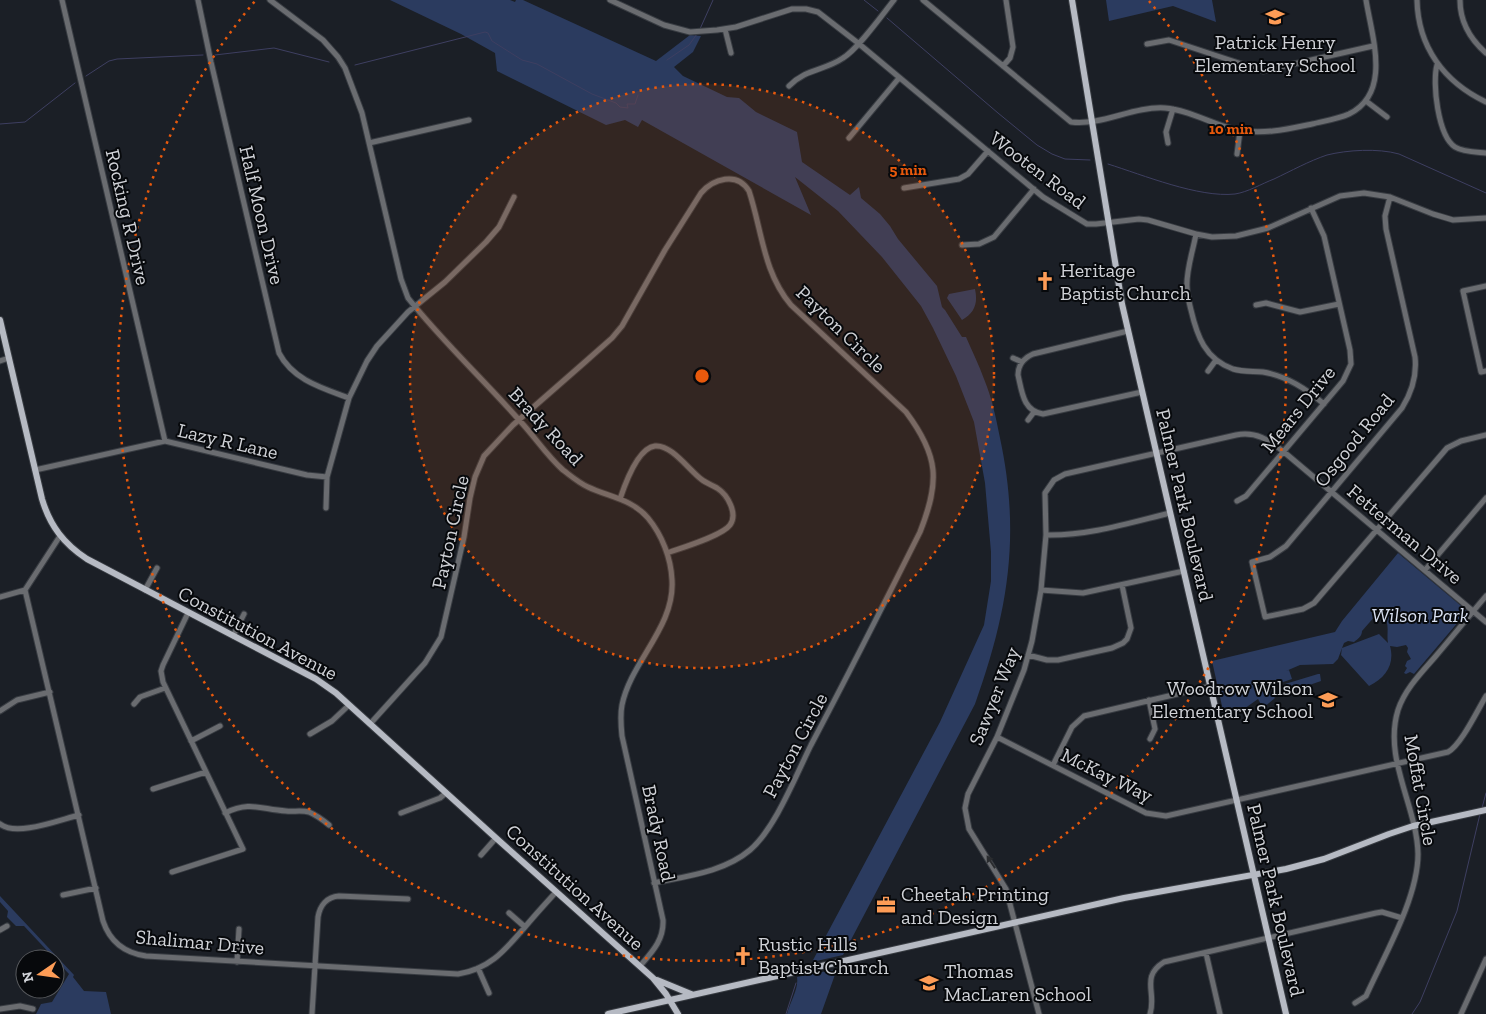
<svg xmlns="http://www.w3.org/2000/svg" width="1486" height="1014" viewBox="0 0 1486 1014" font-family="'Zilla Slab',serif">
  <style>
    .green { fill: #2b3b5f; fill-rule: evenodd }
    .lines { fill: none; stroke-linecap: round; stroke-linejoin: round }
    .stream { stroke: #3e3f61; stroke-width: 1 }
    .minor-casing { stroke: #383c42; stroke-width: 7 }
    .major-casing { stroke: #383c42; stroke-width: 8 }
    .minor { stroke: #6a6c70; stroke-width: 5 }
    .major { stroke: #b6bac3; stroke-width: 6 }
    .oneway { fill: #2a2c2f }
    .ring { fill: none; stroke: #e8590c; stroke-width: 2.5; stroke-dasharray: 2.5 5 }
    .labels { text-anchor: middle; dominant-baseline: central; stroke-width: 4; stroke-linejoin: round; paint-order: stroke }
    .poi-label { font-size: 20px; fill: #d0d2d7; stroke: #07090c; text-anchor: start }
    .street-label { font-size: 20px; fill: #d0d2d7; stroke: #07090c }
    .park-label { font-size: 20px; font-style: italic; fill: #d9e1f2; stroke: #07090c }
    .centre { fill: #e8590c; stroke: #07090c; stroke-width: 2.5 }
    .ring-label { font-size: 15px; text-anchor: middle; font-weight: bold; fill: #e8590c; stroke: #07090c; stroke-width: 4; stroke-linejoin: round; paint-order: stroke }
  </style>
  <rect width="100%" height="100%" fill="#1b1f26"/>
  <!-- green -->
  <path class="green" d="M390 0H510L515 2 516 0H523L656 61 690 35 701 36 693 52 674 67 683 76 727 97 739 98 756 112 797 132 802 162 850 195 859 187 861 198 880 214 890 226 898 239 937 286 942 307 945 310 962 337H966C972 351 979 365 984 379 992 398 996 418 1000 438 1021 536 1008 612 975 704L843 955 812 962 940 722 984 625 991 581V552L985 483 974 422 956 376 933 328 921 306 882 257 838 211 795 177 811 215 642 120 638 127 625 120 606 125 497 71 495 53 461 34Z
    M1106 0H1212L1216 22 1173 6 1109 21Z
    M975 289C978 303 975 313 962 320L947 298 949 294Z
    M1398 553 1466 610 1465 614 1414 674 1410 672 1406 674 1404 673 1407 668 1405 666 1407 661 1411 659 1407 652 1408 648 1406 645 1397 647 1390 646C1395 664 1386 678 1369 686L1341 655 1342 648 1338 659 1333 664 1300 665 1286 671 1289 670 1292 679 1277 684 1268 692 1271 693 1275 698 1263 708 1258 699 1241 711 1224 715 1212 661 1335 632 1342 621ZM1376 615H1382C1391 623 1386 633 1388 643L1379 634 1342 648 1344 643 1348 641 1354 642C1358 639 1362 636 1362 631Z
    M1318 674H1320L1321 681 1295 690H1285V684Z
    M0 896 74 975 73 977 84 991 106 992 111 1014H36L41 1004 52 1002 69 974 24 926H16L7 917 8 911 0 902Z
    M837 969 821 1014H787C790 1002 799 989 797 977Z"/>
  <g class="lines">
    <!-- stream -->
    <path class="stream" d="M864 0 878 11
      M887 18 998 113 1037 145 1052 154 1065 159 1090 160
      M700 29 713 0
      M215 55 274 48 329 62
      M667 60 689 45 697 34
      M355 65 485 32 488 33 492 41 522 60 537 64 592 94 616 103 620 107 628 108 627 104H635L638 95
      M86 76 109 61 117 59 203 55
      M0 124 25 122 75 83
      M1108 164C1143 175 1199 198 1235 194 1248 192 1261 184 1274 179 1291 171 1309 161 1327 155 1347 150 1378 148 1399 154L1486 193
      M1482 808 1486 793
      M786 1014 796 983
      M1412 1014 1420 1002 1457 911 1480 814"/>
    <!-- minor casing -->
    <g class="minor-casing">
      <path id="minor" d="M62 0 165 441
        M198 0 211 62 279 353C293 380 322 388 349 398
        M270 0 323 40 338 57 345 68 362 113 401 279 408 298C443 342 484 380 520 421 535 437 547 456 563 470 571 476 579 483 588 487 609 497 632 499 648 518 662 535 671 558 672 580 675 627 631 661 622 705 620 715 621 726 622 736L663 920C664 940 652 952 640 966
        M610 0 664 25 690 32 717 30 736 27 792 9H806L818 12 858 43 1043 197 1087 224H1096L1139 219 1148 220 1196 234 1212 237 1236 236 1268 228 1340 196 1364 193 1390 197 1433 214 1453 220 1486 218
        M923 0 1071 122C1102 126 1133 106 1165 108 1190 110 1213 125 1237 130 1263 135 1288 129 1312 124 1324 121 1338 119 1349 114 1392 93 1372 37 1366 0
        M1417 0C1418 47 1444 82 1486 102
        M1460 0C1460 21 1470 39 1486 53
        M725 29 731 53
        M1147 44 1169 40 1263 71 1373 46
        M1437 65C1432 83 1438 136 1455 147 1463 152 1476 152 1486 153
        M1003 66 1010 58 1013 47 1006 0
        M789 86C807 68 824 71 843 58 858 49 882 15 894 0
        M1366 101 1387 117
        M849 138 899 78
        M369 143 469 120
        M1168 143 1166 132 1173 109
        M1237 154 1240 131
        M904 188 959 179 968 174 988 151
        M1390 197 1385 216 1386 229 1415 357C1417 375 1412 392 1402 408L1286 546 1270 557 1252 562 1265 617 1303 609 1314 603 1447 448 1461 441 1486 435
        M1196 234C1193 251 1186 270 1187 287 1187 295 1189 302 1191 310 1197 336 1205 359 1233 369 1243 372 1253 371 1263 372 1287 376 1306 389 1324 404
        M962 245 979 244 994 237 1034 189
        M1486 286 1463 291 1481 372 1486 371
        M1256 305 1266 303 1300 312 1339 304
        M1128 331 1033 354C1024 358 1018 365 1018 375 1022 392 1023 411 1043 414L1142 392
        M1013 358 1022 362
        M0 361 9 358
        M1208 371 1216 360
        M1028 420 1034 412
        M35 470 165 441 307 475 327 477
        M620 499C625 484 638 448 655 446 671 444 689 470 701 479 706 483 712 485 717 488 728 495 738 514 730 525 722 536 681 548 667 553
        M1237 501 1246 496 1343 381 1351 364 1350 350 1324 236 1311 208
        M326 508 327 477 349 398 367 361 377 346 408 312 445 282 486 242 499 227 514 197
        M1046 535C1088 536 1129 523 1170 513
        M1425 570 1486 498
        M25 590 103 921C110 942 125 953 146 956L458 974C490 969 505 950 525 927 535 915 546 903 556 892
        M145 590 157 568
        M1041 590 1083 593 1184 571
        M0 597 25 590 60 536
        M233 636 244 614
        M1028 655 1047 660H1058L1112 648 1123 643 1127 639 1131 628 1122 585
        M1149 700 1155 729 1150 739
        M134 704 140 697 165 688
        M0 711 17 700 50 692
        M370 724 425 663 441 637 464 537 470 498 475 477 484 456 513 425 585 362 612 338 622 326 665 250 701 193C713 179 737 171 749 191 762 230 763 272 791 305L906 412C939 456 940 481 920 532 884 604 848 675 811 745 796 775 775 829 750 850 724 872 687 876 654 883
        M310 734 332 721 349 705
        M997 737 1146 813 1166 816 1448 752C1461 745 1477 711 1486 696
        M191 741 220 726
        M1053 765 1072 727 1084 716 1211 686
        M153 789 206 772
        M225 813C250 801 260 809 286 811 293 812 301 810 309 812 316 815 323 820 329 825
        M401 813 440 798 446 793
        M0 824C16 837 59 820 79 815
        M481 855 496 838
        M172 872 243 849 163 682 161 671 163 665 188 613
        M63 895 96 888
        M509 913 525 927
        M0 930 7 926
        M1206 953 1220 1014
        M237 962 239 929
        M478 968 489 993
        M1355 1003 1366 996C1384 956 1418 898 1418 854 1417 806 1383 759 1398 710 1405 689 1421 673 1435 657 1452 637 1469 616 1486 596
        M0 1009 20 1006 33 1009
        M312 1014 318 917C320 905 327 897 339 896L408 899
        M1039 1014 1006 889 969 829 965 808 968 794 997 737 1024 670 1032 641 1041 590 1046 535 1045 493 1054 480 1065 474 1236 435C1256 431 1269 440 1284 452L1486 622
        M1150 1014C1157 993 1140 977 1164 962L1376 913 1382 912 1402 918
        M1461 1014 1486 959"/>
    </g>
    <!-- major casing -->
    <g class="major-casing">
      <path id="major" d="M1072 0 1122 304 1286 1014
        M0 320 42 499C50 526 64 544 87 559L316 679 336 693 496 838 653 978 666 994 678 1014
        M657 980 691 994
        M608 1014 1124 898 1286 869 1324 859 1389 834 1413 826 1486 810"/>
    </g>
    <!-- minor -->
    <use href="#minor" class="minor"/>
    <!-- major -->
    <use href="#major" class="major"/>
  </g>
  <!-- one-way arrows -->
  <defs><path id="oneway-solid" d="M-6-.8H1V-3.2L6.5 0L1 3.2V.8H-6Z" transform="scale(1.25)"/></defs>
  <use class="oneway" href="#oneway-solid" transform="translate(991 862) rotate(-123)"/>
  <!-- distance rings -->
  <circle cx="702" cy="376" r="292" fill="#e8590c" fill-opacity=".12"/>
  <g class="ring">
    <circle cx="702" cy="376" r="292"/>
    <path d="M1149 1A584 584 0 1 1 255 1"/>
  </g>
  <!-- icons -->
  <defs>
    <g id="school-bare" transform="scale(1.5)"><path d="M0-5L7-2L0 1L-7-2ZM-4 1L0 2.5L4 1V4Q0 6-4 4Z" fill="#fd9c56" stroke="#07090c" stroke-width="2.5" paint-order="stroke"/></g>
    <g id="church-bare" transform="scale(1.5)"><path d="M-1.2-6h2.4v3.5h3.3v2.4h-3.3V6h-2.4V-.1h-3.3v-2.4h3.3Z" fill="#fd9c56" stroke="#07090c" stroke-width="2.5" paint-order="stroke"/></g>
    <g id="office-bare" transform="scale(1.5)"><path d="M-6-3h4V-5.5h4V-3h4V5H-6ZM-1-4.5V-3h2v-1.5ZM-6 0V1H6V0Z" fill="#fd9c56" stroke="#07090c" stroke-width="2.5" paint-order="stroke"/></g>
  </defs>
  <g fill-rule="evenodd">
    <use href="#school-bare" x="1275" y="17"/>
    <use href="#church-bare" x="1045" y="281"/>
    <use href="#school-bare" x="1328" y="700"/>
    <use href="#office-bare" x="886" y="905"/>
    <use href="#church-bare" x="743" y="956"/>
    <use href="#school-bare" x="929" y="983"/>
  </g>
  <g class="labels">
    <!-- poi labels -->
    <g class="poi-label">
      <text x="1275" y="42" text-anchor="middle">Patrick Henry<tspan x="1275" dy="23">Elementary School</tspan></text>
      <text x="1060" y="270">Heritage<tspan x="1060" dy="23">Baptist Church</tspan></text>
      <text x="1313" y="688" text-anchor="end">Woodrow Wilson<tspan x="1313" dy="23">Elementary School</tspan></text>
      <text x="901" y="894">Cheetah Printing<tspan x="901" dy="23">and Design</tspan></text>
      <text x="758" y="944">Rustic Hills<tspan x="758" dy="23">Baptist Church</tspan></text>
      <text x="944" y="971">Thomas<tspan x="944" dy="23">MacLaren School</tspan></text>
    </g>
    <!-- street labels -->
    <g class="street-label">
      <text transform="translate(1038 170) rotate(37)">Wooten Road</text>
      <text transform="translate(262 215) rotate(77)">Half Moon Drive</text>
      <text transform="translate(128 217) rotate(77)">Rocking R Drive</text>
      <text transform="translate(841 329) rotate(44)">Payton Circle</text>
      <text transform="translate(1298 409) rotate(-51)">Mears Drive</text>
      <text transform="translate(546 426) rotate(47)">Brady Road</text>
      <text transform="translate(1354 440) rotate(-51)">Osgood Road</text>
      <text transform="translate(228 441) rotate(13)">Lazy R Lane</text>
      <text transform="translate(1185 505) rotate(77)">Palmer Park Boulevard</text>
      <text transform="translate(450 532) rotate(-78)">Payton Circle</text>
      <text transform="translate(1405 534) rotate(40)">Fetterman Drive</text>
      <text transform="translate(258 633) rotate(28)">Constitution Avenue</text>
      <text transform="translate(994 696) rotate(-68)">Sawyer Way</text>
      <text transform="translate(795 745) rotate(-62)">Payton Circle</text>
      <text transform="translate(1107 775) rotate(26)">McKay Way</text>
      <text transform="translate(1421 790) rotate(80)">Moffat Circle</text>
      <text transform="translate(659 833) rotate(78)">Brady Road</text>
      <text transform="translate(575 887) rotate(42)">Constitution Avenue</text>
      <text transform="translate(1276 900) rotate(77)">Palmer Park Boulevard</text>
      <text transform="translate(200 942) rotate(5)">Shalimar Drive</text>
    </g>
    <!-- park labels -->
    <g class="park-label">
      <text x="1420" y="615">Wilson Park</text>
    </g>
  </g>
  <circle cx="702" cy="376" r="8" class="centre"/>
  <g class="ring-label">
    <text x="1231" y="134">10 min</text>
    <text x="908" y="175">5 min</text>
  </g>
  <!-- north arrow -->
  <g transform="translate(40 974) rotate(257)"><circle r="24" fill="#07090c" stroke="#57595d"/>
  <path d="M0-4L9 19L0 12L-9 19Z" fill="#fd9c56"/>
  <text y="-8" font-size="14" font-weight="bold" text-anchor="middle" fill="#d0d2d7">N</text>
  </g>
</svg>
